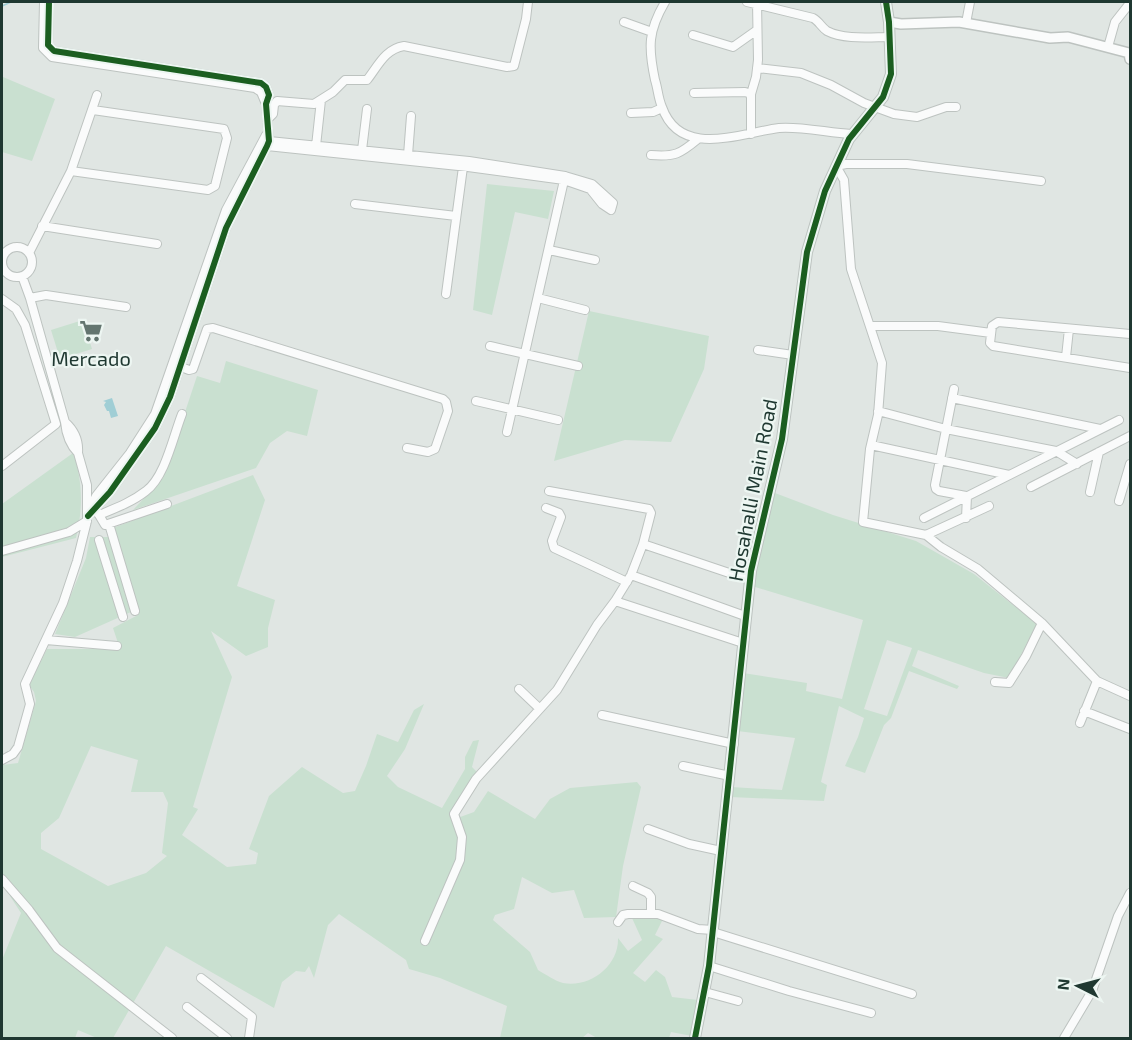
<svg xmlns="http://www.w3.org/2000/svg" width="1132" height="1040" viewBox="0 0 1132 1040" font-family="'Exo 2',sans-serif">
  <style>
    .green { fill: #c9e0d0; fill-rule: evenodd }
    .water { fill: #a0ced5 }
    .lines { fill: none; stroke-linecap: round; stroke-linejoin: round }
    .stream { stroke: #a0ced5; stroke-width: 1.5 }
    .minor-casing { stroke: #bdc3c0; stroke-width: 10 }
    .tertiary-casing { stroke: #bdc3c0; stroke-width: 12 }
    .minor { stroke: #fafbfb; stroke-width: 8 }
    .tertiary { stroke: #fafbfb; stroke-width: 9 }
    .cycleway-casing { stroke: #edf6f2; stroke-width: 10 }
    .cycleway { stroke: #1b5e20; stroke-width: 6 }
    .labels { text-anchor: middle; dominant-baseline: central; stroke-width: 4.5; stroke-linejoin: round; paint-order: stroke }
    .poi-label { font-size: 20px; fill: #1f3831; stroke: #edf6f2 }
    .street-label { font-size: 20px; fill: #1f3831; stroke: #edf6f2 }
  </style>
  <rect width="100%" height="100%" fill="#e0e6e3"/>
  <!-- green -->
  <path class="green" d="M3 77 55 99 32 161 2 152V78Z
    M487 184 554 191 548 219 515 212 492 315 473 310Z
    M589 311 709 336 704 369 671 442 625 440 554 461Z
    M83 320 92 349 60 359 51 330Z
    M226 361 318 390 307 436 287 431 270 443 256 468 133 510 163 478 197 376 220 383Z
    M73 453C83 480 83 510 76 538L2 557V504Z
    M253 475 265 500 237 586 275 600 268 628V647L246 656 211 631 232 677 193 807 198 809 182 835 227 867 256 864 258 853 249 849 269 796 302 767 343 793 355 791 366 766 377 734 398 742 414 710 424 704 405 749 387 776 398 787 442 808 465 769V757L473 741 479 740 472 767 478 773 452 820 474 812 488 791 535 819 550 799 570 788 637 782 641 787 623 866 616 917 584 918 574 890 552 893 522 877 514 909 495 915 493 920 530 952 538 970C545 974 555 981 563 983 591 988 619 965 618 938L628 951 642 940 632 918 663 919 655 935 663 939 633 973 645 982 656 970 665 977 672 997 698 1000 692 1036 671 1032 669 1038H597L588 1033 582 1038H500L507 1006 440 978 409 969 406 960 339 914 328 925 314 978 309 966 305 972 296 971 282 982 274 1008 166 946 113 1038H97L78 1030 75 1038H2V960L21 913 10 896 16 891 2 873V765L18 763 36 701 34 692 29 685 47 649H120L113 628 138 615 113 528ZM91 746 138 760 131 792H163L168 803 162 853 167 856 146 873 108 886 41 849V833L59 818Z
    M775 493 833 515 916 541 974 574 1037 624 1009 678 984 673 918 650 912 666 959 686 957 689 909 671 891 718 884 725 865 773 845 766 858 737 864 718 839 706 821 782 827 785 824 801 730 797 731 787 782 790 795 738 737 731 743 673 807 683 806 691 842 699 863 620 752 586 759 552ZM887 640 912 648 887 716 864 709Z
    M90 537H109L131 612 75 637 55 634 86 558Z"/>
  <!-- water -->
  <path class="water" d="M112 398 118 416 111 418 109 411H107L104 405 106 402 103 401Z"/>
  <g class="lines">
    <!-- stream -->
    <path class="stream" d="M2 6 11 2"/>
    <!-- minor casing -->
    <g class="minor-casing">
      <path id="minor" d="M44 2 43 48 52 57 255 88 261 92 266 104
        M49 2 48 45 54 51 261 83 266 87 269 95 266 104 269 141 267 146 226 228 170 397 155 428 110 492 88 516
        M665 2C648 31 648 47 655 80 658 89 658 98 662 107 680 159 740 133 779 128 799 126 830 133 851 134
        M747 2 813 18C819 21 821 27 827 31 844 40 871 37 890 37
        M624 22 652 32
        M966 23 970 2
        M693 35 733 47 757 30
        M1108 47 1115 22 1130 3
        M757 68 801 73 831 85 864 103 894 114 917 117 946 107H956
        M694 93 745 92 751 94
        M631 113 653 112 662 108
        M267 120 273 114 274 105 277 101 314 104 333 92 345 80H367C378 66 385 49 404 46L507 67 514 66 526 19 528 2
        M751 134V94L756 77 758 60 757 2
        M267 146 468 167 564 180 590 189 602 204 611 210 613 203 592 184 565 176 469 161 269 141
        M316 146 321 100
        M362 150 367 109
        M408 155 411 116
        M651 155C675 157 680 154 698 139
        M71 171 208 190 215 186 227 138 224 129 93 110
        M1041 181 907 164H846L836 166 844 180 851 269 882 363 878 415 870 449 863 522 926 535 941 547 978 569 1042 623
        M355 204 456 216
        M42 226 157 244
        M2 262a15 15 0 1 1 30 0a15 15 0 1 1-30 0Z
        M549 250 595 260
        M29 253 71 171 97 95
        M22 276 30 298 65 422
        M446 294 463 167
        M30 298 46 295 126 307
        M538 298 585 310
        M2 299 16 309 25 325 56 424 2 466
        M870 326H938L991 333
        M1130 334 998 322 992 326 990 343 993 346 1130 368
        M490 346 578 366
        M758 350 793 355
        M1066 357 1069 329
        M176 365 189 370 193 369 207 329 213 328 443 399 446 402 448 411 435 449 428 452 407 448
        M954 389 935 485 936 489 939 491 966 496
        M952 398 1100 429
        M476 401 558 420
        M878 411 946 429 1056 451 1077 464
        M65 422C74 430 79 440 78 453 70 445 66 433 65 422Z
        M507 432 565 176
        M871 445 1009 475
        M1031 487 1130 436
        M1090 492 1099 452
        M1119 501 1130 464
        M546 508 559 513 561 517 552 541 554 548 627 582
        M94 509 99 515C116 508 132 502 146 491 165 477 173 437 182 414
        M89 510 96 496 130 453 155 414 226 210 266 135
        M99 515 105 525 167 504
        M924 518 1119 420
        M966 518 967 496
        M109 524 135 611
        M926 535 989 506
        M99 540 123 617
        M643 544 750 580
        M2 551 69 532 87 521
        M631 575 745 616
        M615 601 743 643
        M46 640 117 646
        M1097 681 1130 696
        M995 682 1009 683 1026 656 1042 623 1097 681 1080 723
        M519 689 539 708
        M1084 711 1130 729
        M602 715 734 744
        M2 760 13 754 18 747 30 704 25 684 63 603 77 561 87 521V485L78 453
        M683 766 730 776
        M648 829 689 844 721 851
        M2 879 29 910 57 948 172 1038
        M633 886 648 893 651 897V914
        M618 922 623 915 628 914H658L698 929 713 930
        M713 932 912 994
        M425 941 460 860 462 837 454 814 476 779 557 690 597 625 615 601 631 575 643 544 651 513 649 509 549 491
        M709 966 789 991 871 1013
        M201 978 252 1017 249 1038
        M705 992 738 1001
        M187 1007 227 1038
        M1064 1038 1092 991 1118 916 1130 893"/>
    </g>
    <!-- tertiary casing -->
    <g class="tertiary-casing">
      <path id="tertiary" d="M889 22 901 24 959 22 1050 38 1068 37 1129 53 1130 59
        M695 1038 709 966 751 571 782 439 807 252 825 191 849 139 883 97 891 74 889 22 886 2"/>
    </g>
    <!-- minor -->
    <use href="#minor" class="minor"/>
    <!-- tertiary -->
    <use href="#tertiary" class="tertiary"/>
    <!-- cycleway casing -->
    <g class="cycleway-casing">
      <path id="cycleway" d="M49 2 48 45 54 51 261 83 266 87 269 95 266 104 269 141 267 146 226 228 170 397 155 428 110 492 88 516
        M695 1038 709 966 751 571 782 439 807 252 825 191 849 139 883 97 891 74 889 22 886 2"/>
    </g>
    <!-- cycleway -->
    <use href="#cycleway" class="cycleway"/>
  </g>
  <!-- icons -->
  <defs>
    <g id="supermarket-bare" transform="scale(1.8)"><path d="M-6-5.5h2.5l.6 2H6L4.5 2H-2.5L-4.4-4H-6ZM-1.5 3.2a1.3 1.3 0 1 0 .1 0ZM3 3.2a1.3 1.3 0 1 0 .1 0Z" fill="#63756f" stroke="#edf6f2" stroke-width="2.5" paint-order="stroke"/></g>
  </defs>
  <g fill-rule="evenodd">
    <use href="#supermarket-bare" x="91" y="331"/>
  </g>
  <g class="labels">
    <!-- poi labels -->
    <g class="poi-label">
      <text x="91" y="358">Mercado</text>
    </g>
    <!-- street labels -->
    <g class="street-label">
      <text transform="translate(752 490) rotate(-79)">Hosahalli Main Road</text>
    </g>
  </g>
  <!-- border -->
  <rect width="1132" height="1040" fill="none" stroke="#1f3831" stroke-width="6"/>
  <!-- north arrow -->
  <g transform="translate(1078 986) rotate(276)" stroke="#edf6f2" stroke-width="4.5" paint-order="stroke">
  <path d="M0-4.5L10 22L0 15L-10 22Z" fill="#1f3831"/>
  <text y="-9" font-size="16" font-weight="bold" text-anchor="middle" fill="#1f3831">N</text>
  </g>
</svg>
